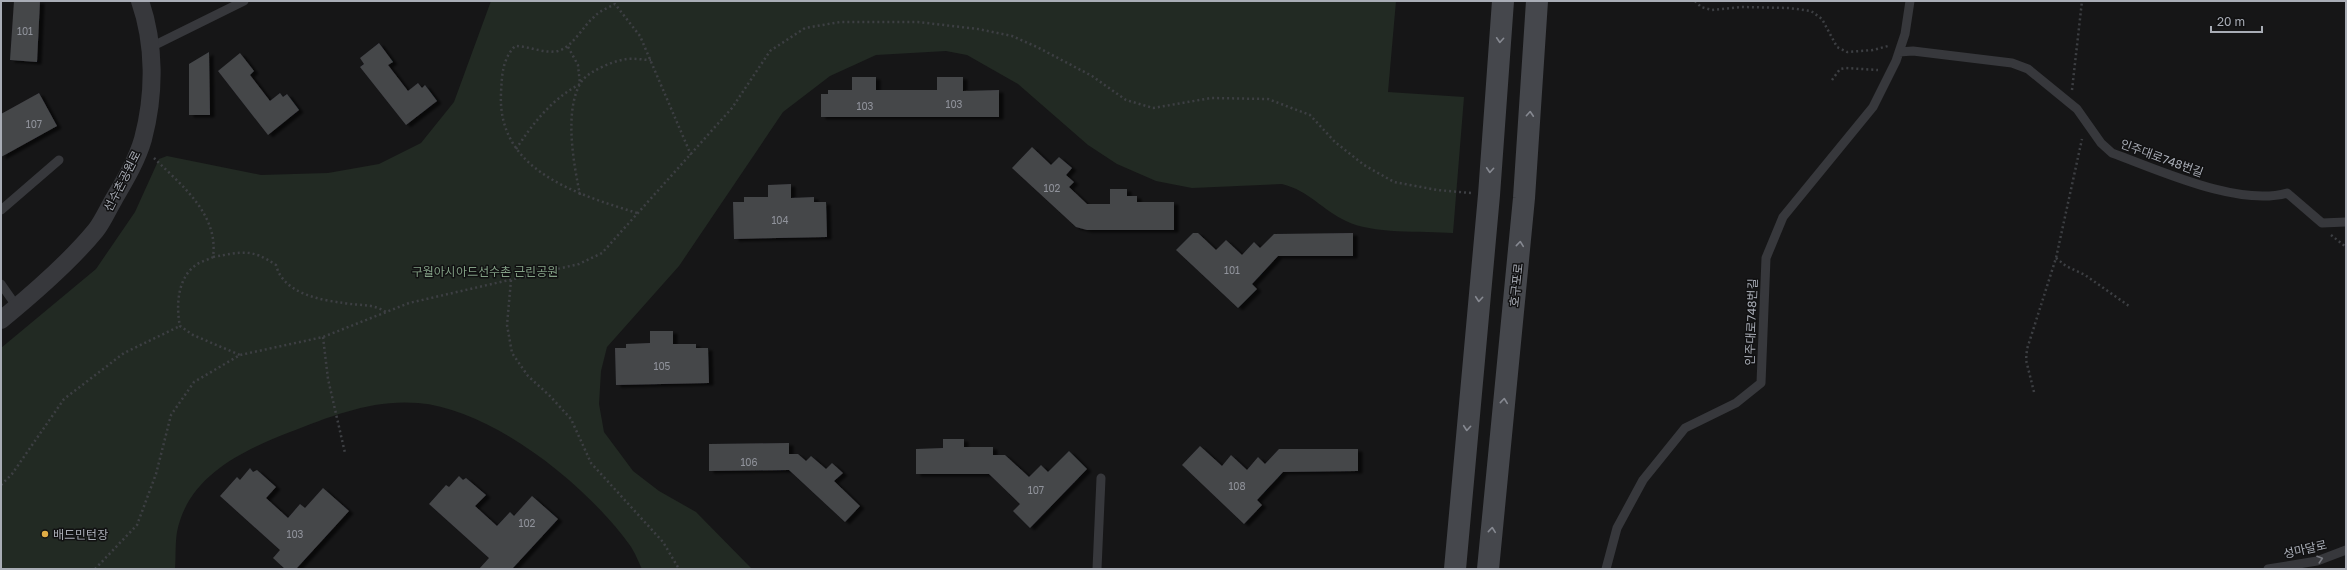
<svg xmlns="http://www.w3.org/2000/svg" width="2347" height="570" viewBox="0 0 2347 570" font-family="'Golos Text','Noto Sans KR',sans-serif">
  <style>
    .green { fill: #222a23 }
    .building { fill: #45464a; filter: url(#shadow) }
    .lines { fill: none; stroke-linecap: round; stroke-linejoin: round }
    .path { stroke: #3d3f43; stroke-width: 2.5; stroke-dasharray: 2 3; stroke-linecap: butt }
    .lane { stroke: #37383c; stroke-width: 9 }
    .street { stroke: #37383c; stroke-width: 18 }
    .secondary { stroke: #45474c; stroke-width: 22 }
    .oneway { stroke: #868991 }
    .oneway2 { stroke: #76787f }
    .poi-dot { fill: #e0ac45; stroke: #111112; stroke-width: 1.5 }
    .labels { text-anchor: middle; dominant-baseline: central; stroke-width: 3; stroke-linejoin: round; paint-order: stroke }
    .number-label { font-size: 10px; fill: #90939b }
    .street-label { font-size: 12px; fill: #a9adb6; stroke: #111112 }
    .park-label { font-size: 12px; fill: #829f84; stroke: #111112 }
    .poi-label { font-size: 12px; fill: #a9adb6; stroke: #111112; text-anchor: start }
  </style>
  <defs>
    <filter id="shadow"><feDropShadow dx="4.5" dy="2.5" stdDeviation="1" flood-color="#0009"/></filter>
  </defs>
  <rect width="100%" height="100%" fill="#161617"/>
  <!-- green -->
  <path class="green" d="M491 1H1396L1388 92 1464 97 1453 233C1423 231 1371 234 1346 221 1322 210 1310 191 1282 184L1192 188 1156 181 1117 164 1088 145 1018 84 967 55 946 51 876 55 830 76 783 112 679 266 607 347 601 371 599 404 604 432 633 471 659 491 696 512 752 569H642C638 561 635 552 629 544 587 486 493 409 418 403 373 399 331 416 290 432 242 451 188 476 177 532 175 544 176 557 175 569H1V348L96 269 135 212 159 159 167 156 261 175 328 173 379 164 421 143 454 102Z"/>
  <!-- building -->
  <path class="building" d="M14 1H40L37 62 10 60Z
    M379 43 393 62 388 65 408 91 418 83 422 88 425 85 437 101 406 125 360 67 364 64 360 58Z
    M209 52 210 115H189V64Z
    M240 53 254 71 250 75 270 101 280 93 283 97 287 94 299 110 268 135 218 71Z
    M852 77H876V90H937V77H963V91L999 90V117H821V94H828V90H852Z
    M39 93 57 126 1 157V114Z
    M1032 147 1051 165 1059 157 1072 168 1066 175 1074 182 1069 187 1087 204H1110V189H1127V196H1137V202H1174V230H1087L1076 227 1012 168Z
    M791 184V198L814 197V202H826L827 237 734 239 733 202H744V197H768V185Z
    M1193 233H1198L1216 250 1226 240 1242 255 1254 242 1260 248 1274 234 1353 233V256H1278L1252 284 1257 289 1238 308 1176 250Z
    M650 331H673V344H696V348H708L709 383 616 385 615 348H626V344L650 343Z
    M943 439H964V447H993V455H1005L1029 477 1041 465 1048 472 1069 451 1087 469 1030 528 1013 511 1020 504 989 474H916V449L943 448Z
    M789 443V454H798L806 461 811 456 826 469 832 463 843 473 834 481 860 506 845 522 789 470 709 471V444Z
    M1200 446 1222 466 1231 455 1247 470 1258 457 1265 464 1279 449H1358V471L1283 472 1257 500 1262 505 1244 524 1182 465Z
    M250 468 253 472 257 470 276 487 266 498 288 518 300 504 305 508 323 488 349 511 296 569H285L273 558 280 550 220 496 237 477 240 480Z
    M459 476 463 480 466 478 486 495 475 506 497 526 510 512 514 516 532 496 558 519 512 569H479L489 558 429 504 446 485 449 487Z"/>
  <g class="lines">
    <!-- path -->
    <path class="path" d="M1695 1 1701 7 1712 10 1741 7 1789 8 1811 11 1822 19 1837 47 1847 52 1873 50 1888 46
      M1832 80 1840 69 1846 68 1878 70
      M2072 90 2082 1
      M516 149C534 122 552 99 580 84L578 65 567 45
      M154 158C181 185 219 214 213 257 208 260 201 261 196 265 177 278 176 307 180 326L193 335 240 355
      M580 195C574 165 564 113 580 84 585 75 594 71 604 66 611 63 619 60 627 59 635 58 643 60 651 60
      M637 213C577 194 497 171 501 93 502 75 502 60 515 46 529 46 544 54 558 51 573 47 583 26 594 17 599 11 608 8 615 4L640 36 691 155
      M2331 235 2346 247
      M213 257C242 252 251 248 276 265 283 293 319 300 344 303 360 306 372 303 386 312
      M2056 258 2066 266 2085 275 2129 306
      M511 280 507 325 512 353 528 376 550 396 571 419 591 463 663 542 679 569
      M323 337 328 379 345 453
      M2034 392 2026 360 2027 349 2056 258 2082 139
      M1 485 12 474 64 399 124 353 180 326
      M95 569 137 525 156 474 171 415 194 382 240 355 323 337 409 303 579 264 602 253 732 108 770 51 805 28 840 22H918L978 29 1012 36 1037 47 1092 76 1126 100 1153 108 1211 98 1268 99 1310 115 1335 142 1364 165 1394 182 1437 190 1471 193"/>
    <!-- lane -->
    <path class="lane" d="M151 47 244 1
      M1899 52 1913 51 2012 63 2028 69 2077 109 2101 143 2112 153C2159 170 2238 207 2287 193L2322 223 2346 222
      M1 210 59 160
      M1 284 17 307
      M1097 569 1101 478
      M1606 569 1617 528 1643 480 1685 428 1736 403 1761 383 1766 258 1783 217 1873 107 1896 61 1905 34 1910 1
      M2268 569 2317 561 2346 550"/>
    <!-- street -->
    <path class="street" d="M1 320C34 293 69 263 96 230 103 221 108 209 114 199 125 180 137 160 143 139 155 94 155 44 140 1"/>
    <!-- secondary -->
    <path class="secondary" d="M1455 569 1489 195 1503 1
      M1488 569 1524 198 1537 1"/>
  </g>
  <!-- one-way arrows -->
  <defs><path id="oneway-chevron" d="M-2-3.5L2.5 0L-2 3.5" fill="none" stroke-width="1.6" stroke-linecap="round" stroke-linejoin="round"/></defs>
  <g class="oneway">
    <use href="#oneway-chevron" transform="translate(1500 40) rotate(94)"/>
    <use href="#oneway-chevron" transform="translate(1530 114) rotate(-86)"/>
    <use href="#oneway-chevron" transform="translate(1490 170) rotate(94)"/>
    <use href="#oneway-chevron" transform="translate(1520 244) rotate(-84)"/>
    <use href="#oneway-chevron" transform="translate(1479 299) rotate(95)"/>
    <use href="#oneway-chevron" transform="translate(1504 401) rotate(-84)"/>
    <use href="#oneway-chevron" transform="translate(1467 428) rotate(95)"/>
    <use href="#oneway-chevron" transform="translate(1492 530) rotate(-84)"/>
  </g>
  <use class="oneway2" href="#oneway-chevron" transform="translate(2320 559) rotate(-18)"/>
  <!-- markers -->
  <circle class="poi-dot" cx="45" cy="534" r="4"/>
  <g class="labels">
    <!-- number labels -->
    <g class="number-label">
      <text x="25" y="31">101</text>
      <text x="954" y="104">103</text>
      <text x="865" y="106">103</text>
      <text x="34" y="124">107</text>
      <text x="1052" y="188">102</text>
      <text x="780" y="220">104</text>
      <text x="1232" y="270">101</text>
      <text x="662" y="366">105</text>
      <text x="749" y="462">106</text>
      <text x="1237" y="486">108</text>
      <text x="1036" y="490">107</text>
      <text x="527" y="523">102</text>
      <text x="295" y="534">103</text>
    </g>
    <!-- street labels -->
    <g class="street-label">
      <text transform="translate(2162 158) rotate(20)">인주대로748번길</text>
      <text transform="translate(122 181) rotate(-63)">선수촌공원로</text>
      <text transform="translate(1516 285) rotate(-84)">호구포로</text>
      <text transform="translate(1751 322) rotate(-88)">인주대로748번길</text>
      <text transform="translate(2305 549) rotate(-13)">성마달로</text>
    </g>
    <!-- park labels -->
    <g class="park-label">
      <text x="485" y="271">구월아시아드선수촌 근린공원</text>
    </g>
    <!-- poi labels -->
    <g class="poi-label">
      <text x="53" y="534">배드민턴장</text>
    </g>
  </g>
  <!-- border -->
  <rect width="2347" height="570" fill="none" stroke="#a9adb6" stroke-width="4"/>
  <!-- scale -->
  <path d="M2211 26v6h51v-6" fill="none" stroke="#a9adb6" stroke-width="2"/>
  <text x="2217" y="26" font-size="12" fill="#a9adb6" stroke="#111112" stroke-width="3" paint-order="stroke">20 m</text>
</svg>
